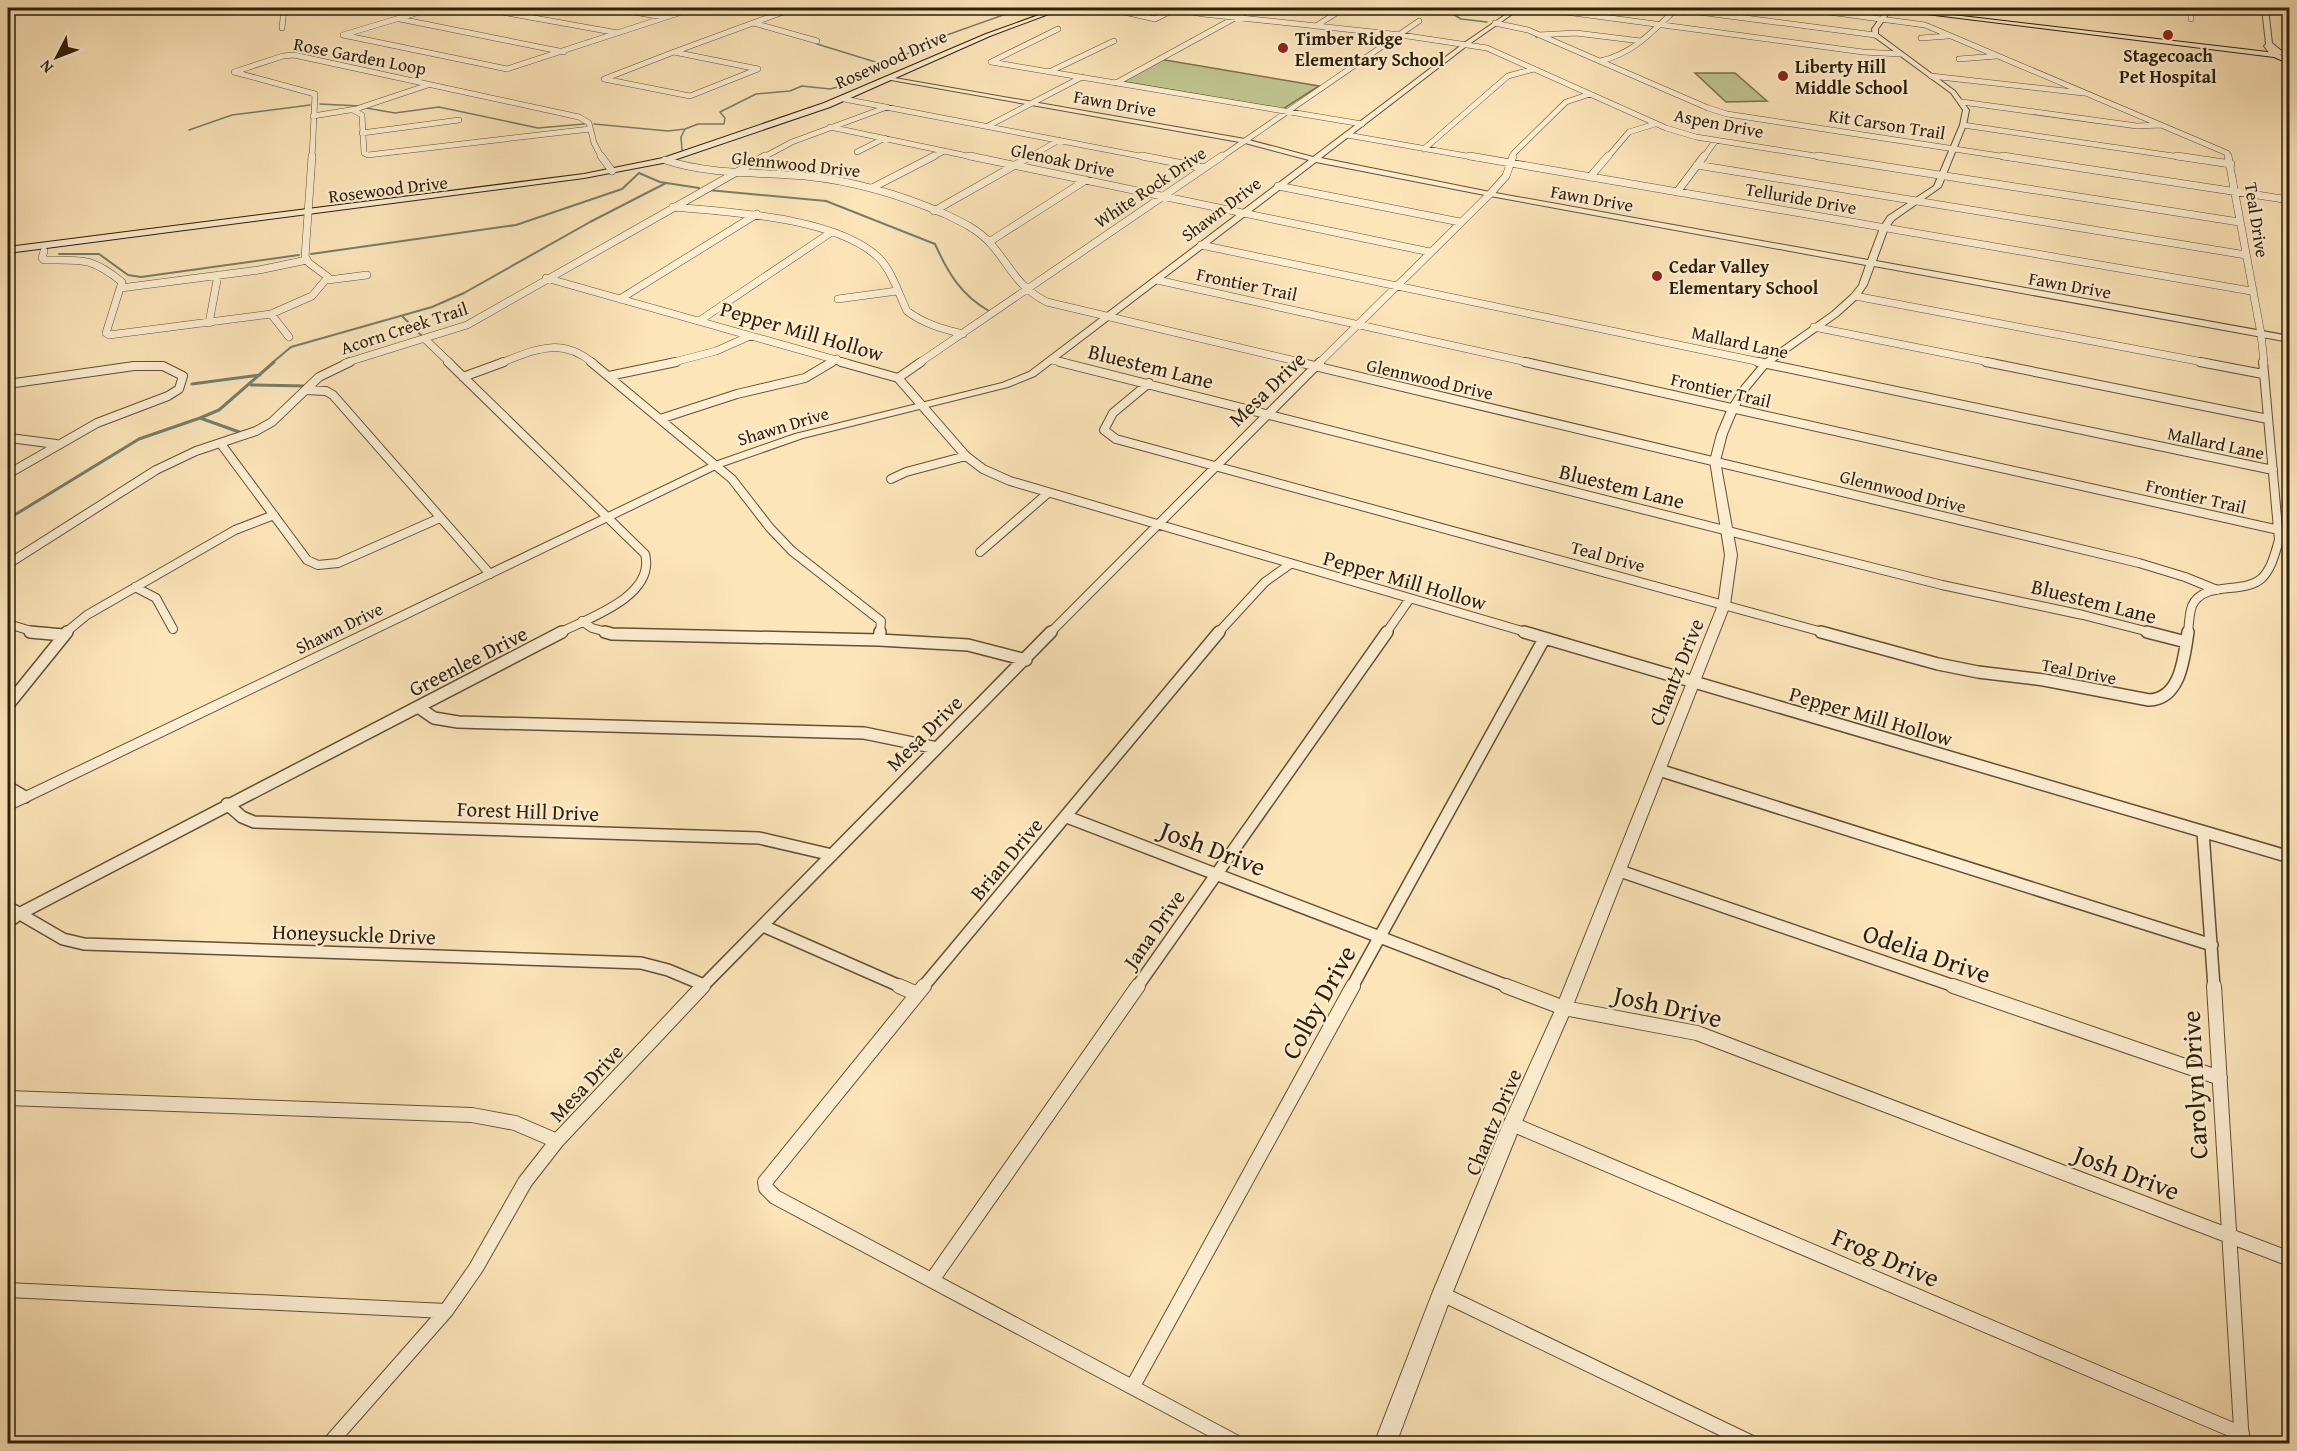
<svg xmlns="http://www.w3.org/2000/svg" width="2297" height="1451" viewBox="0 0 2297 1451" font-family="'Gentium Book Plus',serif">
  <style>
    .green { fill: #c0c48f; stroke: #77714c; stroke-width: 1.5 }
    .lines { fill: none; stroke-linecap: round; stroke-linejoin: round }
    .stream-far2 { stroke: #727f6e; stroke-width: 1.5 }
    .stream-far1 { stroke: #727f6e; stroke-width: 2 }
    .stream { stroke: #727f6e; stroke-width: 3 }
    .minor-far4-casing { stroke: #625035; stroke-width: 6 }
    .minor-far3-casing { stroke: #625035; stroke-width: 8 }
    .minor-far2-casing { stroke: #625035; stroke-width: 10 }
    .minor-far1-casing { stroke: #625035; stroke-width: 14 }
    .minor-casing { stroke: #625035; stroke-width: 16 }
    .tertiary-casing { stroke: #625035; stroke-width: 2 }
    .secondary-casing { stroke: #2e1e09; stroke-width: 2 }
    .minor-far4 { stroke: #fdeed2; stroke-width: 5 }
    .minor-far3 { stroke: #fdeed2; stroke-width: 7 }
    .minor-far2 { stroke: #fdeed2; stroke-width: 8 }
    .minor-far1 { stroke: #fdeed2; stroke-width: 11 }
    .minor { stroke: #fdeed2; stroke-width: 14 }
    .tertiary { fill: #fdeed2; fill-rule: evenodd }
    .secondary { fill: #fdeed2; fill-rule: evenodd }
    .poi-dot { fill: #8f2418; stroke: #fdeed2; stroke-width: 2 }
    .labels { text-anchor: middle; dominant-baseline: central; stroke-width: 4.5; stroke-linejoin: round; paint-order: stroke }
    .far-poi-label { font-size: 18px; font-weight: bold; fill: #2e1e09; stroke: #fdeed2; text-anchor: start }
    .far-street-label { font-size: 18px; fill: #2e1e09; stroke: #fdeed2 }
    .street-label { font-size: 21px; fill: #2e1e09; stroke: #fdeed2 }
    .near-street-label { font-size: 26px; fill: #2e1e09; stroke: #fdeed2 }
  </style>
  <rect width="100%" height="100%" fill="#fce5b9"/>
  <filter id="stains"><feTurbulence type="fractalNoise" baseFrequency=".00333" numOctaves="4"/><feColorMatrix values="0 0 0 0 .2 0 0 0 0 .09 0 0 0 0 .02 0 0 0 .5 -.17"/></filter>
  <radialGradient id="worn" r=".72"><stop offset=".6" stop-color="#630" stop-opacity="0"/><stop offset="1" stop-color="#630" stop-opacity=".3"/></radialGradient>
  <!-- green -->
  <path class="green" d="M1159 59 1319 86 1283 109 1119 81Z
    M1695 73H1735L1767 101 1726 102Z"/>
  <g class="lines">
    <!-- stream-far2 -->
    <path class="stream-far2" d="M1443 8 1461 19 1487 22
      M817 44 882 64
      M320 104 360 106
      M366 108 395 113 439 107 538 128 584 124
      M594 124 668 131 685 129
      M189 130 232 115 310 105
      M682 150 681 137 685 129 698 124H724L725 118 720 112 756 94 790 91 802 86 830 89 838 87 944 36 1023 8"/>
    <!-- stream-far1 -->
    <path class="stream-far1" d="M708 190 826 201 935 244C948 273 961 295 989 311
      M59 254H99L128 275 141 277 299 255
      M311 254 516 225 622 189 639 173 660 182 699 188
      M402 316 423 337
      M272 363 291 347 432 307 464 293 590 222 666 183"/>
    <!-- stream -->
    <path class="stream" d="M192 384 260 375
      M251 385 306 386
      M242 433 200 418 219 410 274 362
      M8 519 139 439 200 418"/>
    <!-- minor-far4 casing -->
    <g class="minor-far4-casing">
      <path id="minor-far4" d="M433 8 343 35 507 69 694 8
        M479 8 618 33
        M610 8 663 17
        M848 8 868 11
        M1171 8 1203 14 1401 35 1487 48 1666 128 1696 137 1828 158
        M1536 8 1863 52 1900 54
        M1668 8 1875 35
        M1799 8 1925 25 2227 153 2228 158
        M1962 8 2001 12
        M2191 8V19
        M1111 9 1155 19 1177 8
        M400 19 564 52
        M754 23 817 41
        M1495 23 1528 30 1708 108 1727 114 2013 158
        M1316 26 1344 8
        M282 28 284 8
        M1058 29 991 62 1362 124
        M1538 35 1576 33 1641 41
        M1921 38 1948 36
        M674 52 758 69 690 96 604 79Z
        M674 52 794 8
        M1959 59 1997 56
        M1600 61C1633 54 1653 31 1676 9
        M1049 72 1114 41
        M1931 76 2083 93
        M1116 83 1253 8
        M844 99 1150 158
        M1962 102 2137 126 2161 125
        M353 110 362 115 364 153 368 155 590 129
        M313 116 356 109 428 85
        M1963 125 2187 158
        M988 126 1082 77
        M830 127 977 158
        M362 133 459 120
        M1347 135 1478 158
        M1424 149 1508 76 1534 69
        M857 152 885 138
        M312 158 315 94 234 72 283 56 294 55 579 117 589 123 594 143 602 158
        M762 158 792 142 887 107
        M931 158 944 151
        M1028 158 1059 140
        M1220 158 1419 21
        M1512 158 1514 153 1566 102 1590 94
        M1607 158 1629 132 1655 124
        M1703 158 1716 140"/>
    </g>
    <!-- minor-far3 casing -->
    <g class="minor-far3-casing">
      <path id="minor-far3" d="M601 156 612 171
        M970 156 1430 252
        M1142 156 1204 168
        M1470 156 2251 291
        M1818 156 2239 222
        M2003 156 2290 200
        M2177 156 2231 164
        M2228 156 2261 334 2264 363
        M665 160C710 175 759 172 805 176 854 181 901 195 945 214 962 222 979 230 991 244 1011 267 1017 287 1047 302L1304 363
        M1697 165 2246 255
        M1590 177 1608 156
        M1278 186 1460 222
        M872 188 934 156
        M1677 192 1704 156
        M673 207C729 212 837 217 879 258 892 271 899 295 907 311 924 324 943 329 963 334
        M934 211 1031 156
        M989 242 1086 180
        M1201 245 1765 363
        M44 251 42 258 44 260C82 260 91 257 122 282L106 333 109 335 271 314 312 296 328 277 309 263 305 257 312 156
        M546 278 847 363
        M328 280 367 275
        M1157 280 1531 363
        M121 288 259 270 307 260
        M1855 296 2208 363
        M620 299 757 214
        M838 299 897 291
        M271 314 289 337
        M699 321 830 233
        M209 323 218 275
        M1814 327 1994 363
        M426 340 450 363
        M1052 360 1066 363
        M345 363 467 325 765 156
        M500 363C535 350 560 336 593 363
        M670 363 716 351 750 336
        M830 363 837 359
        M919 363 1222 156
        M1319 363 1490 194 1506 176 1513 156"/>
    </g>
    <!-- minor-far2 casing -->
    <g class="minor-far2-casing">
      <path id="minor-far2" d="M448 362 645 554C656 596 589 618 559 633
        M591 362 732 479 770 528 792 551 881 621 880 633
        M841 362 898 378 966 456 983 469 1010 481 1529 633
        M1060 362 1942 585 2083 615 2153 633
        M1298 362 2139 563 2185 577 2217 590
        M1525 362 2279 530
        M1758 362 2273 470
        M1986 362 2268 419
        M2200 362 2263 374
        M609 376 676 362
        M463 377 504 362
        M898 378 921 362
        M1149 383 1113 413 1104 430 1116 439 1826 633
        M8 384 134 366H163L183 376 179 389 168 396 97 423 8 474
        M306 390 326 391 333 395 490 574
        M660 419 737 394 805 378 832 362
        M10 438 56 444
        M221 444 307 560 318 565 338 563 440 518
        M891 479 906 472 966 456
        M980 552 1048 493
        M8 564 156 470 196 451 256 431 272 422 319 377 350 362
        M135 587 156 598 173 629
        M582 621 592 628 610 633
        M8 624 38 633
        M65 633 87 615 235 530 274 515
        M1050 633 1320 362
        M1218 633 1265 582 1289 565
        M1386 633 1409 600
        M2188 633C2189 625 2189 614 2192 606 2203 580 2244 595 2262 578 2272 568 2275 553 2279 540L2263 362"/>
    </g>
    <!-- minor-far1 casing -->
    <g class="minor-far1-casing">
      <path id="minor-far1" d="M30 632 63 635
        M605 632 612 634 879 640 968 645 1026 660
        M1524 632 2290 857
        M1821 632 1938 664 1978 672 2044 680 2149 700C2181 699 2184 657 2188 632
        M2147 632 2186 642
        M879 640 880 632
        M8 705 67 632
        M418 707 434 718 458 722 864 733 937 748
        M1659 770 2212 945
        M8 787 25 797
        M227 804 242 817 254 822 759 838 832 855
        M1067 817 1510 987
        M2203 832 2214 987
        M1620 871 1957 987
        M8 907 63 939 84 944 641 963 668 970 704 985
        M8 922 19 914 562 632
        M763 926 902 987
        M702 987 1051 632
        M923 987 1219 632
        M1137 987 1387 632
        M1352 987 1544 639"/>
    </g>
    <!-- minor casing -->
    <g class="minor-casing">
      <path id="minor" d="M899 986 917 994
        M924 986 765 1182 766 1188 775 1197 1239 1444
        M1506 986 1564 1008 1697 1033 2290 1259
        M1953 986 2220 1078
        M2214 986 2242 1444
        M8 1098 472 1115 515 1123 557 1141
        M1512 1124 2242 1434
        M932 1280 1138 986
        M8 1290 446 1311
        M1442 1294 1754 1444
        M1133 1386 1353 986
        M329 1444 446 1311 476 1268 525 1182 557 1141 703 986"/>
    </g>
    <!-- tertiary casing -->
    <g class="tertiary-casing">
      <path id="tertiary" d="M1515 8H1521L1468 45 1321 158 1490 192 1868 260 1880 228 1888 216 1934 186 1960 125 1963 110 1951 93 1873 36 1872 29 1887 8H1890L1892 9 1878 29V34L1955 91 1969 110 1966 125 1941 187 1894 220 1888 228 1876 261 2290 336V342L1874 266 1867 285 1858 298 1838 316 1769 365 1749 389 1738 408 1727 434 1720 461 1737 555 1730 605 1572 1008 1521 1124 1452 1294 1396 1444H1374L1432 1294 1503 1124 1556 1008 1718 605 1725 555 1710 461 1717 434 1728 408 1742 386 1763 361 1832 312 1852 294 1859 285 1866 265 1490 196 1316 162 1035 376 1008 387 803 438 720 467 8 811V800L712 463 795 434 1002 383 1029 372 1309 160 1245 143 891 80 889 77 1245 139 1313 157 1464 43Z
        M2262 8H2268L2272 43 2284 53V55L2270 54 2264 46 2266 44Z"/>
    </g>
    <!-- secondary casing -->
    <g class="secondary-casing">
      <path id="secondary" d="M1058 8H1065L990 36 830 107 668 162 584 178 8 253V247L584 174 663 158 824 103 986 34Z
        M1878 8H1893L2276 53 2290 59V64L2274 57Z"/>
    </g>
    <!-- minor-far4 -->
    <use href="#minor-far4" class="minor-far4"/>
    <!-- minor-far3 -->
    <use href="#minor-far3" class="minor-far3"/>
    <!-- minor-far2 -->
    <use href="#minor-far2" class="minor-far2"/>
    <!-- minor-far1 -->
    <use href="#minor-far1" class="minor-far1"/>
    <!-- minor -->
    <use href="#minor" class="minor"/>
    <!-- tertiary -->
    <use href="#tertiary" class="tertiary"/>
    <!-- secondary -->
    <use href="#secondary" class="secondary"/>
  </g>
  <!-- markers -->
  <g class="poi-dot">
    <circle cx="2168" cy="35" r="6"/>
    <circle cx="1283" cy="48" r="6"/>
    <circle cx="1783" cy="76" r="6"/>
    <circle cx="1657" cy="276" r="6"/>
  </g>
  <g class="labels">
    <!-- far-poi labels -->
    <g class="far-poi-label">
      <text x="1295" y="38">Timber Ridge<tspan x="1295" dy="21">Elementary School</tspan></text>
      <text x="2168" y="55" text-anchor="middle">Stagecoach<tspan x="2168" dy="21">Pet Hospital</tspan></text>
      <text x="1795" y="66">Liberty Hill<tspan x="1795" dy="21">Middle School</tspan></text>
      <text x="1669" y="266">Cedar Valley<tspan x="1669" dy="21">Elementary School</tspan></text>
    </g>
    <!-- far-street labels -->
    <g class="far-street-label">
      <text transform="translate(360 56) rotate(11)">Rose Garden Loop</text>
      <text transform="translate(891 59) rotate(-24)">Rosewood Drive</text>
      <text transform="translate(1115 103) rotate(10)">Fawn Drive</text>
      <text transform="translate(1719 123) rotate(11)">Aspen Drive</text>
      <text transform="translate(1887 124) rotate(9)">Kit Carson Trail</text>
      <text transform="translate(1063 160) rotate(12)">Glenoak Drive</text>
      <text transform="translate(796 164) rotate(6)">Glennwood Drive</text>
      <text transform="translate(1150 187) rotate(-34)">White Rock Drive</text>
      <text transform="translate(388 189) rotate(-7)">Rosewood Drive</text>
      <text transform="translate(1592 198) rotate(10)">Fawn Drive</text>
      <text transform="translate(1801 198) rotate(10)">Telluride Drive</text>
      <text transform="translate(1221 209) rotate(-37)">Shawn Drive</text>
      <text transform="translate(2257 220) rotate(81)">Teal Drive</text>
      <text transform="translate(1247 284) rotate(12)">Frontier Trail</text>
      <text transform="translate(2070 285) rotate(10)">Fawn Drive</text>
      <text transform="translate(404 328) rotate(-18)">Acorn Creek Trail</text>
      <text transform="translate(1740 342) rotate(12)">Mallard Lane</text>
      <text transform="translate(1430 379) rotate(13)">Glennwood Drive</text>
      <text transform="translate(1721 390) rotate(13)">Frontier Trail</text>
      <text transform="translate(783 426) rotate(-17)">Shawn Drive</text>
      <text transform="translate(2216 443) rotate(12)">Mallard Lane</text>
      <text transform="translate(1903 491) rotate(14)">Glennwood Drive</text>
      <text transform="translate(2196 496) rotate(13)">Frontier Trail</text>
      <text transform="translate(1608 556) rotate(15)">Teal Drive</text>
      <text transform="translate(339 628) rotate(-26)">Shawn Drive</text>
      <text transform="translate(2079 671) rotate(11)">Teal Drive</text>
    </g>
    <!-- street labels -->
    <g class="street-label">
      <text transform="translate(802 331) rotate(16)">Pepper Mill Hollow</text>
      <text transform="translate(1151 366) rotate(14)">Bluestem Lane</text>
      <text transform="translate(1267 389) rotate(-44)">Mesa Drive</text>
      <text transform="translate(1622 486) rotate(14)">Bluestem Lane</text>
      <text transform="translate(1405 580) rotate(16)">Pepper Mill Hollow</text>
      <text transform="translate(2094 601) rotate(14)">Bluestem Lane</text>
      <text transform="translate(468 661) rotate(-27)">Greenlee Drive</text>
      <text transform="translate(1676 672) rotate(-68)">Chantz Drive</text>
      <text transform="translate(1871 716) rotate(16)">Pepper Mill Hollow</text>
      <text transform="translate(924 733) rotate(-45)">Mesa Drive</text>
      <text transform="translate(528 811) rotate(2)">Forest Hill Drive</text>
      <text transform="translate(1006 859) rotate(-50)">Brian Drive</text>
      <text transform="translate(1154 929) rotate(-55)">Jana Drive</text>
      <text transform="translate(354 934) rotate(2)">Honeysuckle Drive</text>
      <text transform="translate(586 1083) rotate(-47)">Mesa Drive</text>
      <text transform="translate(1493 1122) rotate(-67)">Chantz Drive</text>
    </g>
    <!-- near-street labels -->
    <g class="near-street-label">
      <text transform="translate(1213 848) rotate(21)">Josh Drive</text>
      <text transform="translate(1927 953) rotate(19)">Odelia Drive</text>
      <text transform="translate(1318 1002) rotate(-61)">Colby Drive</text>
      <text transform="translate(1668 1006) rotate(13)">Josh Drive</text>
      <text transform="translate(2194 1085) rotate(-93)">Carolyn Drive</text>
      <text transform="translate(2127 1172) rotate(21)">Josh Drive</text>
      <text transform="translate(1886 1257) rotate(23)">Frog Drive</text>
    </g>
  </g>
  <!-- margin -->
  <rect width="2297" height="1451" fill="none" stroke="#fce5b9" stroke-width="30"/>
  <rect x="9" y="9" width="2279" height="1433" fill="none" stroke="#2e1e09" stroke-width="3"/>
  <rect x="15" y="15" width="2267" height="1421" fill="none" stroke="#2e1e09" stroke-width="1.5"/>
  <!-- north arrow -->
  <g transform="translate(57 57) rotate(228)" stroke="#fdeed2" stroke-width="4.5" paint-order="stroke">
  <path d="M0-4.5L10 22L0 15L-10 22Z" fill="#2e1e09"/>
  <text y="-9" font-size="16" font-weight="bold" text-anchor="middle" fill="#2e1e09">N</text>
  </g>
  <rect width="100%" height="100%" filter="url(#stains)"/>
  <rect width="100%" height="100%" fill="url(#worn)"/>
</svg>
